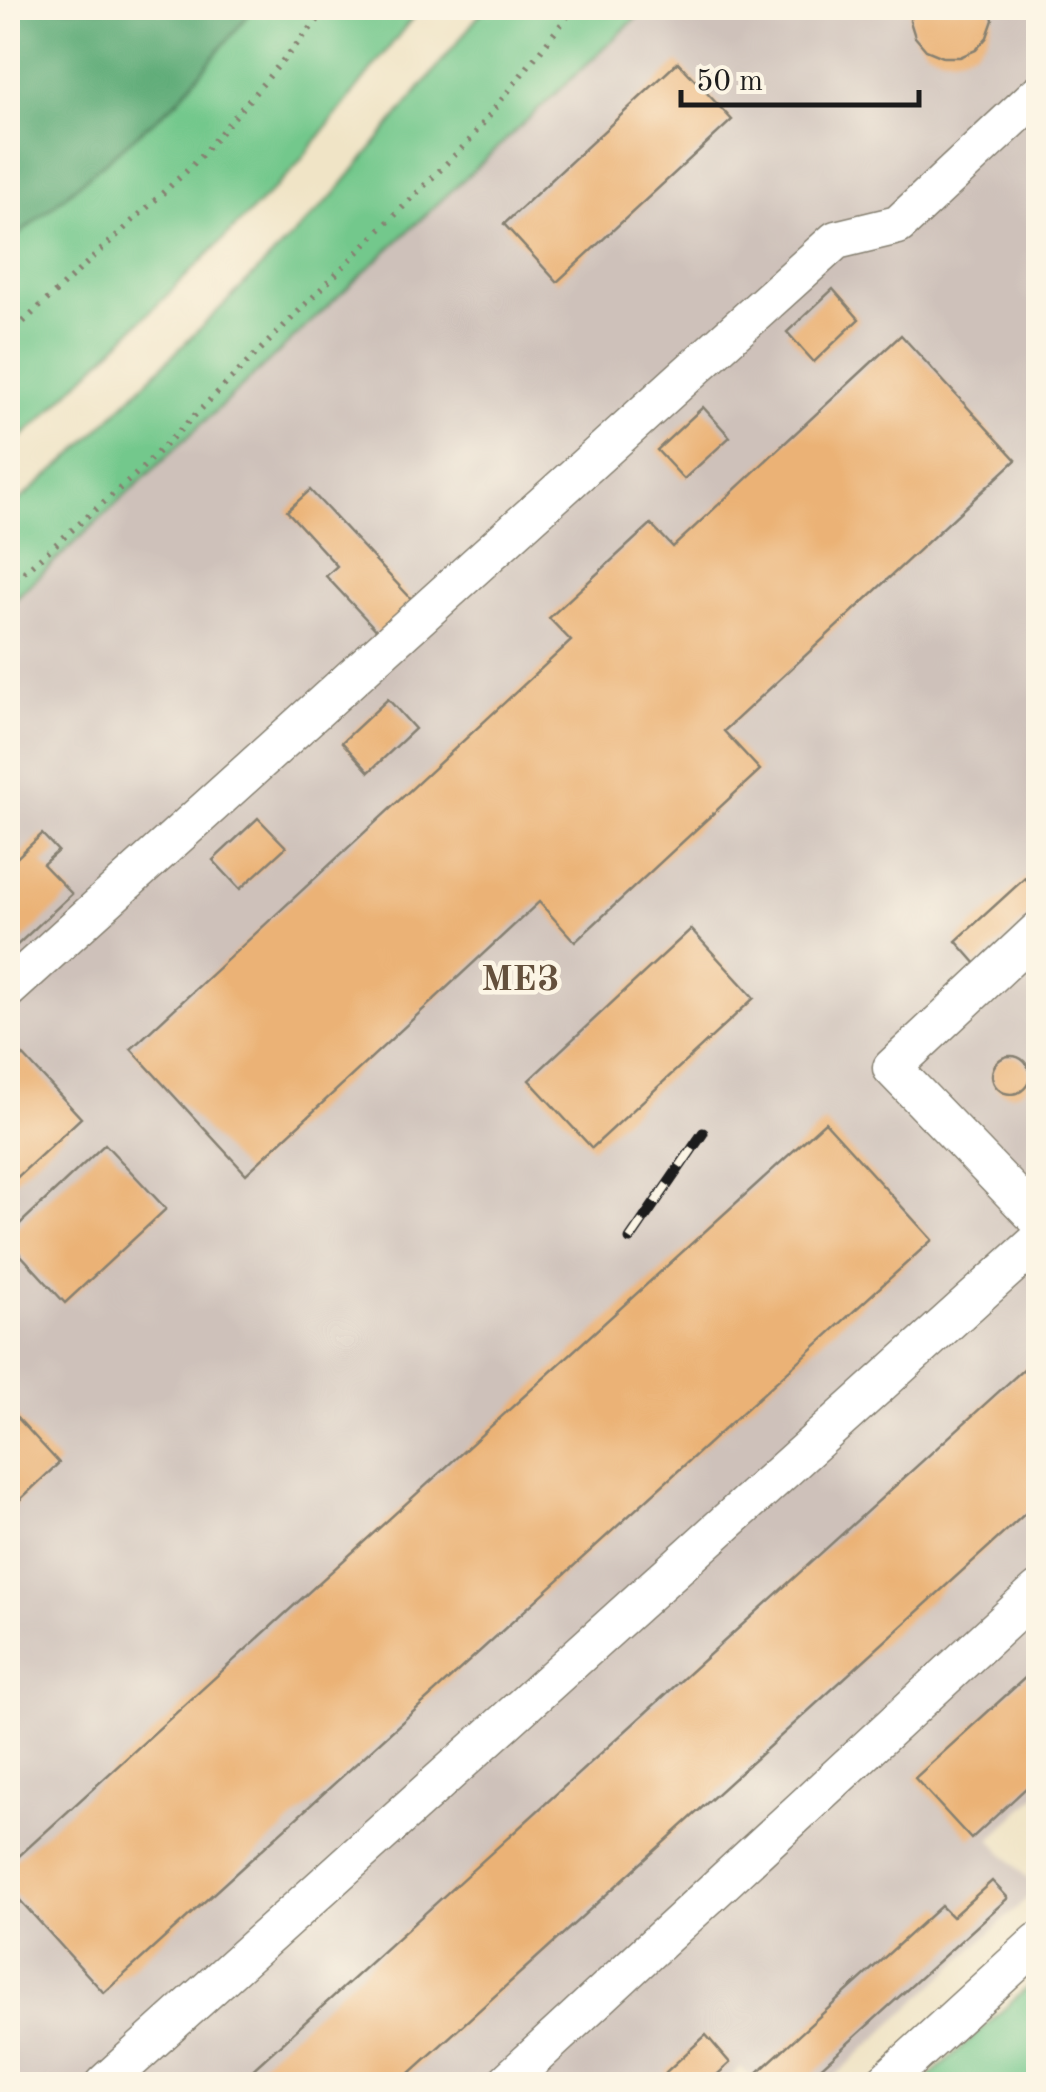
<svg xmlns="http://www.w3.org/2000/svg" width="1046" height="2092" viewBox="0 0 1046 2092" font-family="'Old Standard TT',serif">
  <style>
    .industrial { fill: #cec1ba }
    .green { fill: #73c88c; stroke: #487254; stroke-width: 2.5 }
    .forest { fill: #5eac78; stroke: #3d644a; stroke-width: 2.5 }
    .building { fill: #ebb276 }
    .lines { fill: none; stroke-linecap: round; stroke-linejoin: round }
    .minor-casing { stroke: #868071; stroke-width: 41 }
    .path { stroke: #868071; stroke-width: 6; stroke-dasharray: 2.5 8; stroke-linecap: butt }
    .minor { stroke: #fff; stroke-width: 38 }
    .rail-casing { stroke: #1c1c1c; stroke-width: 11 }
    .rail { stroke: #fcf5e5; stroke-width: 8; stroke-dasharray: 22; stroke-linecap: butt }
    .labels { text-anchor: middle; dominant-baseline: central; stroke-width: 9; stroke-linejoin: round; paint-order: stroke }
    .quarter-label { font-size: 35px; font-weight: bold; fill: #64503c; stroke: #fcf5e5 }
  </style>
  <rect width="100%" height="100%" fill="#fcf5e5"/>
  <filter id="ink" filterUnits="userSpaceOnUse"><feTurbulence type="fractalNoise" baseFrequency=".01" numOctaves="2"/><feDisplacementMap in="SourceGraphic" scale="20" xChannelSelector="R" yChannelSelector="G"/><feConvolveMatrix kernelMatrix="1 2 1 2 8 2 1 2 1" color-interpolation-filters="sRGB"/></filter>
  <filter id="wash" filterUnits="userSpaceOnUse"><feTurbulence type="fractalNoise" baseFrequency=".0048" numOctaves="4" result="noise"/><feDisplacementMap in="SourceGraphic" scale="40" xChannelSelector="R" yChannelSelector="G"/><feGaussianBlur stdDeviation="2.25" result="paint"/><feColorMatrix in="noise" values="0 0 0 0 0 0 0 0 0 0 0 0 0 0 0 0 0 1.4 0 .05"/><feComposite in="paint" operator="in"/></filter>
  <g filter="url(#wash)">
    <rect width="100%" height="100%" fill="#f0e4c6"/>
    <!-- industrial -->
    <path class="industrial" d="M647 8H1038V1794L990 1839 1037 1889 827 2084H758L741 2068 722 2084H8V605Z"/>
    <!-- green -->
    <path class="green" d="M254 8H420L293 170 42 419 8 448V244L178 100Z
      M485 8H647L8 605V510L74 454 335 194Z
      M1038 1978V2084H921Z"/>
    <!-- forest -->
    <path class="forest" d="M8 8H254L178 100 8 244Z"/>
    <g id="blocks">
      <!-- building -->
      <path class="building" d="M911 8H991L993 20 987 37 976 50 960 57H943L926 50 915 37 910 21Z
        M678 62 732 120 557 282 504 224Z
        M833 289 859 319 814 362 787 332Z
        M901 335 1016 460 724 731 760 770 575 942 539 902 246 1174 131 1049 571 641 549 618 651 524 673 547Z
        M703 407 730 437 684 479 657 450Z
        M310 490 416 604 382 636 326 576 337 566 287 511Z
        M388 699 415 729 369 772 342 742Z
        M258 818 286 847 240 889 213 860Z
        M42 834 58 851 43 864 72 894 14 948 8 941V866Z
        M1025 878 1038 893V907L977 965 956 941Z
        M691 929 754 998 592 1148 529 1080Z
        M21 1053 81 1118 8 1186V1066Z
        M992 1075a19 19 0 1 1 38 0a19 19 0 1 1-38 0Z
        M825 1122 932 1240 104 1993 8 1887V1866Z
        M105 1144 166 1209 65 1303 8 1241V1235Z
        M1038 1356V1502L398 2084H237Z
        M14 1414 59 1463 8 1511V1419Z
        M1038 1666V1777L971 1839 915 1778Z
        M992 1881 1008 1898 803 2084H765L756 2074 941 1906 952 1917Z
        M706 2035 730 2063 707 2084H678L666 2072Z"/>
    </g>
  </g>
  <g filter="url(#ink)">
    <use href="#blocks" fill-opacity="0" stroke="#868071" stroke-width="2.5"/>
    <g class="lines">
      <!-- minor casing -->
      <g class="minor-casing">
        <path id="minor" d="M1038 931 892 1068 1038 1219
          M8 989 836 240 898 225 1038 94
          M104 2084 1038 1241
          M505 2084 1038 1591
          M883 2084 1038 1942"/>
      </g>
      <!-- path -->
      <path class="path" d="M8 336 193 165 328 8
        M8 586 135 475 469 141 574 8"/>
      <!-- minor -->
      <use href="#minor" class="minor"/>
      <!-- rail casing -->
      <g class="rail-casing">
        <path id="rail" d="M630 1239 703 1133"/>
      </g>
      <!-- rail -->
      <use href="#rail" class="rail"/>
    </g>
  </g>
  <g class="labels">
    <!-- quarter labels -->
    <g class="quarter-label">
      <text x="520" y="980">МЕЗ</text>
    </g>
  </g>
  <!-- margin -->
  <rect width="1046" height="2092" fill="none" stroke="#fcf5e5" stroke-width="40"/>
  <!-- scale -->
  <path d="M681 90v15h238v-15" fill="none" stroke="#1c1c1c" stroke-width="5"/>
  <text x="696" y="90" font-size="30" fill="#1c1c1c" stroke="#fcf5e5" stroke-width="8" paint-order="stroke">50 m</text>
</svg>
